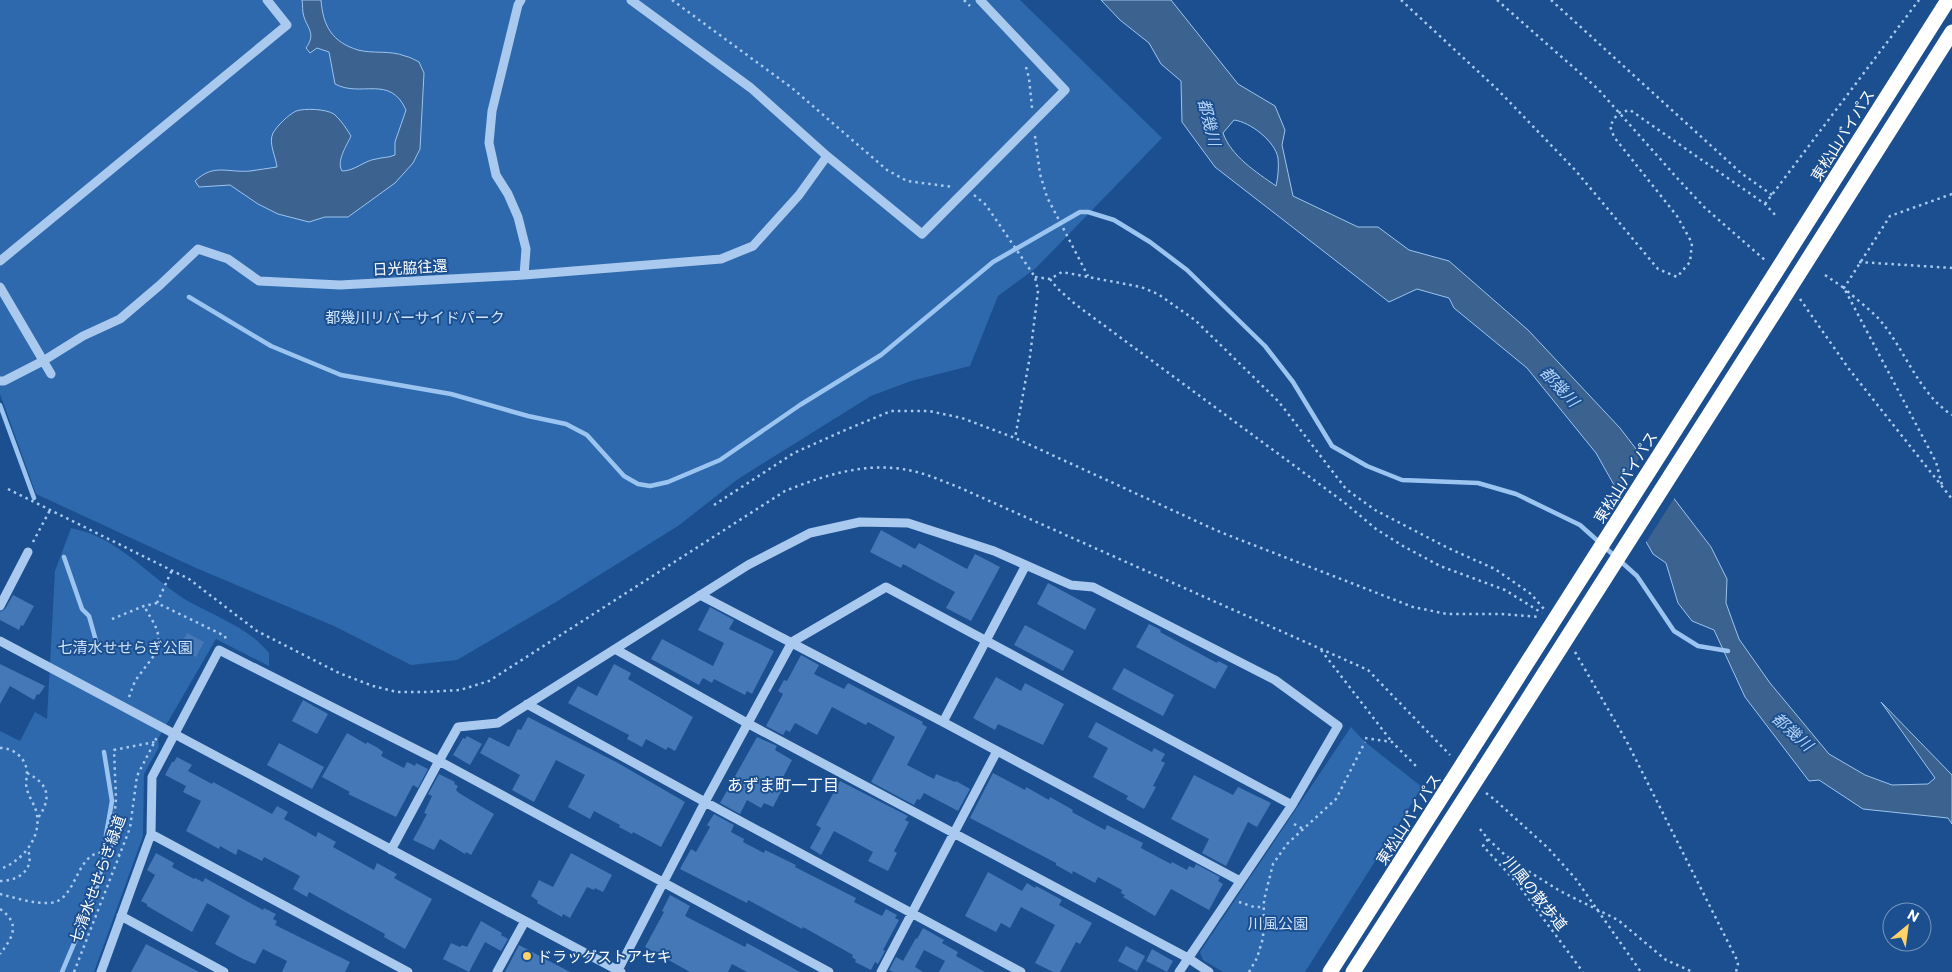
<svg xmlns="http://www.w3.org/2000/svg" width="1952" height="972" viewBox="0 0 1952 972" font-family="Commissioner,'Noto Sans JP',sans-serif">
  <style>
    .green { fill: #2e69ad }
    .water { fill: #3c6290; stroke: #9cc4f0; fill-rule: evenodd }
    .pier { fill: #1b4f8f }
    .lines { fill: none; stroke-linecap: round; stroke-linejoin: round }
    .stream { stroke: #9cc4f0; stroke-width: 4.5 }
    .building { fill: #4478b7 }
    .path { stroke: #a9c9ee; stroke-width: 2.5; stroke-dasharray: 2.5 4; stroke-linecap: butt }
    .minor { stroke: #a9c9ee; stroke-width: 9 }
    .highway { stroke: #fff; stroke-width: 15 }
    .highway-bridge { stroke: #fff; stroke-width: 15 }
    .poi-dot { fill: #ffd166; stroke: #1b4f8f; stroke-width: 2 }
    .labels { text-anchor: middle; dominant-baseline: central; stroke-width: 4; stroke-linejoin: round; paint-order: stroke }
    .street-label { font-size: 15px; fill: #fff; stroke: #1b4f8f }
    .park-label { font-size: 15px; fill: #cfe3fa; stroke: #1b4f8f }
    .poi-label { font-size: 15px; fill: #fff; stroke: #1b4f8f; text-anchor: start }
    .water-label { font-size: 16px; font-style: italic; fill: #b5d3f5; stroke: #1b4f8f }
    .neighbourhood-label { font-size: 16px; fill: #fff; stroke: #1b4f8f }
  </style>
  <rect width="100%" height="100%" fill="#1b4f8f"/>
  <!-- green -->
  <path class="green" d="M0 0H1020L1162 138 1036 268 998 296 970 366 911 381 871 396 738 479 678 526 556 602 457 660 411 665 334 626 196 568 36 494 0 394Z
    M71 528C79 530 88 532 96 536 127 549 157 582 186 600 214 616 248 627 269 653V666L216 639 158 739 159 747 144 774 143 836 94 972H0V731L20 741 35 712 47 719 55 571Z
    M1351 727 1365 742 1422 787 1305 972H1223L1203 960 1200 952Z"/>
  <!-- water -->
  <path class="water" d="M302 0H321C323 26 332 42 358 50 373 54 390 50 405 56 410 57 415 60 419 62L424 73 420 149 413 163 395 183 348 217H325L309 222 278 214 258 204 230 185 199 187 195 181C214 163 227 173 250 171 259 170 268 168 277 167 276 157 268 143 273 133 277 126 288 115 296 111 305 108 326 109 334 114 341 120 346 128 351 136 347 145 336 161 342 171 355 171 363 161 376 159 383 157 388 158 395 155V142L406 110C390 74 361 98 335 84L329 52 317 48 310 53 306 48C316 34 308 29 304 17 302 12 303 5 302 0Z
    M1101 0H1171L1238 84 1275 106 1285 130 1282 145 1293 196 1358 227H1378L1409 250 1449 261 1528 330 1620 428 1711 547 1727 579 1726 603 1739 639 1770 683 1829 754 1865 775 1892 785 1928 784 1935 778 1881 702 1952 775V824L1948 818 1863 809 1819 780 1809 781 1745 697 1714 630 1692 621 1678 603 1666 563 1653 554 1596 453 1527 368 1454 308 1449 298 1417 289 1389 302 1215 167 1182 122 1181 81 1161 64 1149 43 1120 20ZM1234 120C1250 122 1275 141 1278 158 1279 167 1278 177 1276 186 1256 172 1231 156 1223 133Z"/>
  <!-- pier -->
  <path class="pier" d="M1642 454 1675 497 1645 544 1616 494Z"/>
  <g class="lines">
    <!-- stream -->
    <path class="stream" d="M189 297 271 346 341 375 451 394 528 416 566 424 587 435 624 476 638 484 650 486 668 482 720 460 800 405 881 355 993 262 1080 212H1088L1114 220 1150 242 1187 270 1265 346 1293 382 1332 446 1367 466 1402 480 1478 483 1516 494 1580 525 1637 576 1674 631 1698 646 1728 651
      M0 405 34 498
      M64 557 82 609 89 616 98 648
      M62 972 95 894 106 851V835L112 801 104 752"/>
  </g>
  <!-- building -->
  <path class="building" d="M881 530 915 549 919 543 967 569 975 554 1000 567 971 621 946 608 955 592 903 564 901 568 870 552Z
    M1048 583 1096 609 1085 630 1037 604Z
    M13 595 34 606 23 626 21 625 19 630 0 620V612L5 609Z
    M710 607 734 620 729 629 774 651 752 694 747 691 745 695 714 679 712 683 703 678 699 685 651 659 662 639 713 666 724 643 698 630Z
    M1149 624 1161 630 1160 632 1217 663 1218 661 1228 666 1215 689 1136 647Z
    M1025 625 1074 651 1063 671 1014 645Z
    M187 633 204 642 196 657 179 648Z
    M801 655 819 665 814 674 844 689 848 683 923 722 922 724 927 727 907 765 934 779 936 774 955 782 956 781 970 789 958 811 924 793 920 800 917 799 914 805 871 782 895 737 868 722 866 725 832 707 817 735 795 723 790 732 786 730 783 735 766 726 783 694 778 691 784 680 787 681Z
    M0 664 45 686 39 695 37 694 34 700 10 686 0 704Z
    M614 664 631 673 628 679 693 717 675 751 668 747 666 750 646 739 642 747 627 739 629 735 568 703 578 686 597 696Z
    M1124 668 1174 695 1163 716 1112 689Z
    M996 677 1021 691 1025 683 1064 704 1043 745 998 724 995 730 973 718Z
    M303 700 328 714 317 734 292 721Z
    M528 717 618 763 685 802 661 847 633 832 632 834 619 827 620 825 594 811 590 819 568 807 585 775 556 760 534 802 512 790 520 775 480 753 489 737 509 747 518 729 521 730Z
    M1096 722 1152 752 1154 748 1165 754 1161 761 1165 763 1153 786 1156 787 1144 809 1126 799 1128 796 1093 777 1108 748 1088 737Z
    M347 733 366 744 367 742 378 748 383 752 381 756 404 768 407 762 415 766 416 763 428 769 418 788 413 785 396 817 348 794 350 792 322 777Z
    M467 736 482 744 470 765 453 755 463 738 465 739Z
    M757 737 777 746 775 750 792 760 778 787 782 790 773 807 764 803 761 808 747 800 740 814 720 803Z
    M279 743 324 767 312 789 267 765Z
    M177 757 192 765 188 771 212 784 213 782 272 814 277 806 288 812 284 819 316 837 318 832 336 842 333 847 374 870 377 863 397 874 394 878 432 899 405 949 384 937 385 934 309 892 307 897 293 889 300 876 264 857 262 861 238 849 236 855 220 846 219 849 186 831 201 801 183 792 186 786 165 775 172 762H174Z
    M993 773 1025 790 1026 787 1049 800 1050 797 1073 810 1072 812 1105 830 1107 825 1143 843 1141 848 1171 864 1172 862 1187 870 1189 866 1194 868 1196 864 1220 877 1218 881 1223 884 1209 910 1171 889 1155 916 1123 897 1125 895 1121 893 1122 890 1098 877 1095 883 1073 871 1072 874 1056 865V863L970 818Z
    M439 774 455 782 454 784 458 786 456 790 459 793 494 814 471 855 466 852 465 854 440 839 434 850 413 840 427 814 424 813 432 796 428 794Z
    M1194 775 1233 795 1238 787 1271 803 1257 827 1248 822 1226 866 1202 853 1209 839 1171 819Z
    M840 781 908 816 905 820 909 822 894 851 897 853 888 871 868 861 873 852 834 831 821 855 810 848 821 828 816 825Z
    M714 814 734 825 731 832 744 839 743 842 764 853 765 850 796 865 795 867 856 898 854 902 882 916 886 909 897 915 895 918 899 920 883 950 885 951 878 964 875 962 871 970 855 962 856 960 852 957 853 955 803 927 802 929 748 900 747 903 680 869 691 849 696 852 710 827 707 825Z
    M156 853 174 863 172 867 194 879 195 878 203 882 205 878 263 910 264 908 276 914 273 919 277 921 275 925 350 962 345 972H282L287 961 263 949 255 964 243 959 215 944 230 916 207 903 192 932 147 906V904L141 901 155 875 147 870Z
    M571 853 612 875 603 892 595 888 594 890 587 887 570 918 563 914 562 917 537 903 538 901 531 896 539 880 553 887Z
    M988 872 1022 891 1027 883 1035 888 1036 886 1062 900 1059 905 1092 923 1080 944 1076 942 1060 972H1053L1035 963 1055 925 1021 907 1010 928 1001 923 996 932 965 916Z
    M670 895 690 906 685 916 745 947 747 943 800 972H747L732 964 728 972H690L645 947 664 912 662 911Z
    M481 921 502 933 501 935 508 939 501 951 485 942 469 972 443 959 451 943 460 947 462 945 467 947Z
    M923 928 944 940 942 943 958 952 956 956 985 972H939L945 961 924 950 915 967 923 972H893L889 970 896 957 903 961 916 938 917 939Z
    M146 944 199 972H131Z
    M519 945 570 972H505Z
    M1126 946 1145 956 1137 971 1118 961Z
    M1152 949 1173 961 1167 972 1146 961Z"/>
  <g class="lines">
    <!-- path -->
    <path class="path" d="M672 0 792 88 887 170 907 181 953 187
      M964 0 970 6
      M1401 0 1498 90 1576 171 1658 269 1677 277 1690 262 1692 243 1677 216 1614 137 1610 126 1618 113 1630 110 1765 204 1777 217
      M1497 0 1598 89 1678 179 1704 207 1766 261
      M1551 0 1741 173 1772 195
      M1026 67 1029 78 1032 108
      M1035 136 1040 174 1047 197 1088 276
      M1952 194 1890 216 1844 288C1855 298 1868 308 1879 319 1905 349 1918 393 1952 415
      M974 195 986 205 1035 277 1038 291 1030 356 1015 438
      M1765 204 1919 0
      M1859 262 1952 268
      M1825 275 1844 288 1936 462 1942 485
      M1035 277 1050 279 1062 272 1141 287 1158 294 1195 320 1279 402 1346 489 1375 510 1448 548 1495 569 1531 594 1544 609
      M1050 279 1057 288 1075 304 1345 503 1376 529 1403 546 1440 566 1505 590 1542 613
      M1800 299 1849 369 1952 499
      M8 489 189 579 257 631 339 673 373 686 397 692H426L460 690 489 681 785 491C828 474 873 459 920 473 932 476 944 482 956 486L1368 670 1450 755
      M714 505 794 453 843 431 891 411H929L962 418 1015 438 1220 532 1413 607 1447 614H1502L1540 617
      M33 542 50 510
      M157 603 172 570
      M112 619 144 606 157 603 225 636 226 641
      M1321 650 1392 742
      M1575 652 1627 742 1736 958 1738 964 1736 972
      M129 697 135 681 158 650 159 637 155 625 144 606
      M1365 738 1392 742 1416 766
      M0 748C13 748 25 757 27 771 27 777 25 784 27 790 30 799 36 807 37 815 41 839 21 862 0 869
      M27 773C49 784 52 798 38 818
      M1486 793 1494 799 1548 848 1575 878 1641 972
      M1294 824 1303 829
      M1480 829 1488 839 1483 846 1517 883 1583 972
      M1488 839 1505 855 1528 871 1560 891 1618 920 1666 960 1693 972
      M111 854 116 799 114 750 155 742
      M0 881C18 881 35 870 28 850
      M0 894C16 898 34 904 50 903 74 901 75 865 93 855 101 850 111 854 120 855
      M1239 902 1254 907H1264
      M0 909C21 924 13 937 0 954
      M74 972 130 828 137 776 157 737
      M1249 972 1257 958 1263 938 1264 900 1273 864 1287 844 1336 799 1365 742"/>
    <!-- minor -->
    <path class="minor" d="M521 0 518 5 492 111 489 143 496 175 508 194 518 217 526 249 524 275
      M631 0 751 88 827 156 922 234 1065 90 980 0
      M0 261 287 25 267 0
      M0 287 51 374
      M0 381H4L43 361 83 336 120 319 160 285 198 249 228 259 259 281 340 285 524 275 721 259 753 246 799 195 827 156
      M700 595 943 722 1026 565
      M0 606 28 552
      M0 641 621 972
      M615 649 747 723 1188 958 1209 972
      M527 704 705 802 1021 972
      M943 722 1240 881
      M151 834 408 972
      M391 850 439 761 829 972
      M121 916 224 972
      M101 972 151 834 152 777 219 650 439 761 458 727 498 723 748 565 810 533 860 522 908 523 994 551 1071 585 1093 587 1275 680 1338 726 1292 805 1179 972
      M497 972 525 921
      M617 972 705 802 792 642 886 587 1292 805
      M881 972 997 751"/>
    <!-- highway -->
    <path class="highway" d="M1767 286 1948 0
      M1781 302 1952 32
      M1330 972 1469 754
      M1353 972 1484 768"/>
    <!-- highway-bridge -->
    <path class="highway-bridge" d="M1469 754 1767 286
      M1484 768 1781 302"/>
  </g>
  <!-- markers -->
  <circle class="poi-dot" cx="527" cy="956" r="5"/>
  <g class="labels">
    <!-- street labels -->
    <g class="street-label">
      <text transform="translate(1842 135) rotate(-58)">東松山バイパス</text>
      <text transform="translate(410 267) rotate(-3)">日光脇往還</text>
      <text transform="translate(1625 477) rotate(-58)">東松山バイパス</text>
      <text transform="translate(1408 819) rotate(-57)">東松山バイパス</text>
      <text transform="translate(97 879) rotate(-70)">七清水せせらぎ緑道</text>
      <text transform="translate(1536 893) rotate(51)">川風の散歩道</text>
    </g>
    <!-- park labels -->
    <g class="park-label">
      <text x="415" y="317">都幾川リバーサイドパーク</text>
      <text x="125" y="647">七清水せせらぎ公園</text>
      <text x="1278" y="923">川風公園</text>
    </g>
    <!-- poi labels -->
    <g class="poi-label">
      <text x="537" y="956">ドラッグストアセキ</text>
    </g>
    <!-- water labels -->
    <g class="water-label">
      <text transform="translate(1210 122) rotate(76)">都幾川</text>
      <text transform="translate(1560 386) rotate(47)">都幾川</text>
      <text transform="translate(1793 731) rotate(42)">都幾川</text>
    </g>
    <!-- neighbourhood labels -->
    <g class="neighbourhood-label">
      <text x="783" y="784">あずま町一丁目</text>
    </g>
  </g>
  <!-- north arrow -->
  <g transform="translate(1907 927) rotate(29)"><circle r="24" fill="#1b4f8f" stroke="#7695bc"/>
  <path d="M0-4L9 19L0 12L-9 19Z" fill="#ffd166"/>
  <text y="-8" font-size="14" font-weight="bold" text-anchor="middle" fill="#ffffff">N</text>
  </g>
</svg>
